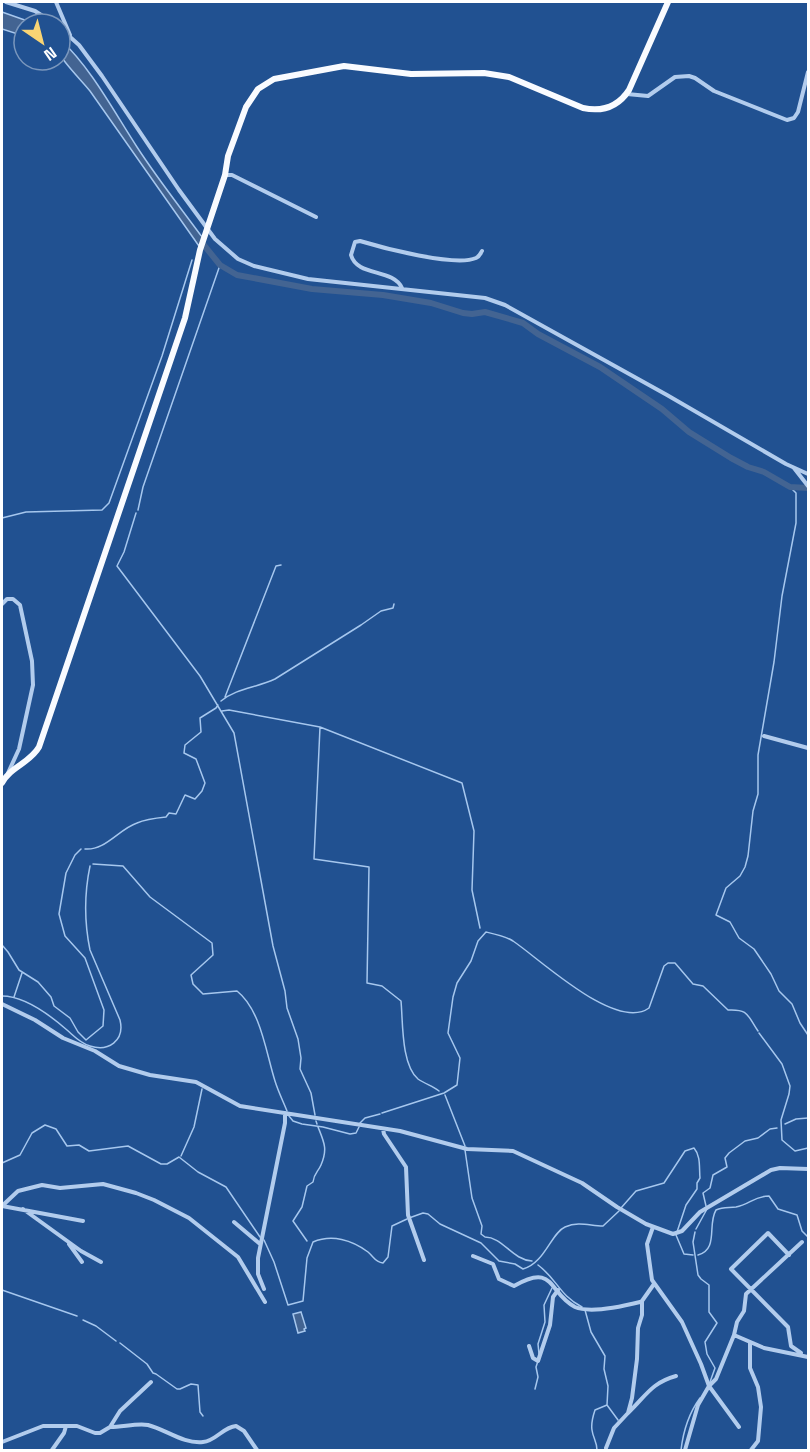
<svg xmlns="http://www.w3.org/2000/svg" width="810" height="1452" viewBox="0 0 810 1452" font-family="'Space Grotesk',sans-serif">
  <style>
    .water { fill: #436492; stroke: #a6c7ee; stroke-width: 1.5 }
    .lines { fill: none; stroke-linecap: round; stroke-linejoin: round }
    .stream { stroke: #a6c7ee; stroke-width: 1.5 }
    .river { stroke: #436492; stroke-width: 6 }
    .street { stroke: #b2cced; stroke-width: 4 }
    .primary { stroke: #f9fbff; stroke-width: 6 }
  </style>
  <rect width="100%" height="100%" fill="#215191"/>
  <!-- water -->
  <path class="water" d="M2 12 36 24H24V36L2 29Z
    M60 39C91 68 113 110 137 147 157 178 180 207 202 237L199 246 90 91C83 82 62 61 60 54 59 49 60 43 60 39Z
    M301 1312 306 1328 304 1329 305 1331 298 1333 293 1314Z"/>
  <g class="lines">
    <!-- stream -->
    <path class="stream" d="M790 487 796 493V523L782 596 774 662 758 755V794L753 811 748 856 745 867 740 876 726 888 716 915 730 922 739 938 754 949 771 974 779 991 792 1004 800 1023 808 1035
      M138 510 143 487 220 265
      M136 513 124 552 117 566 200 676 234 733 273 946 285 991 287 1008 298 1039 301 1058 300 1069 311 1093 315 1115
      M2 518 26 512 102 510 109 503 162 356 192 260
      M225 697 276 566 281 565
      M221 701C237 688 256 688 275 679L361 625 381 611 393 608 394 604
      M222 711 229 710 320 727 462 783 474 831 472 890 480 928
      M320 727 314 859 369 867 367 983 382 986 401 1001C403 1022 401 1064 418 1079 425 1084 433 1086 439 1091
      M85 849C105 851 119 829 137 823 146 819 156 818 166 817L169 813 176 814 185 795 195 799 202 791 205 783 196 759 184 753 185 745 201 732 200 718 216 708 218 705
      M93 864 123 866 150 897 212 943 213 955 191 975 193 984 203 994 237 991C261 1010 266 1053 275 1081 278 1091 283 1101 287 1111
      M2 945 8 952 19 970 38 982 51 997 54 1006 70 1018 78 1032 86 1040 103 1026 104 1010 85 958 65 936 59 914 66 873 75 855 81 849
      M2 996C24 996 51 1016 67 1030 74 1036 80 1043 90 1046 108 1052 125 1041 120 1020L90 950C84 921 84 895 90 866
      M14 997 22 973
      M759 1033 782 1064 790 1086 789 1094 781 1120 782 1140 795 1151 808 1148
      M445 1095 465 1146
      M382 1113 444 1093 457 1085 460 1058 448 1033 453 997 457 983 471 961 478 941 486 932C495 934 505 936 513 941 540 959 616 1032 649 1008L664 966 668 963H675L693 984 703 986 728 1010C749 1009 747 1015 758 1031
      M289 1116 293 1121 302 1124 323 1127 350 1134 356 1133 359 1127
      M316 1121 317 1124
      M360 1123 365 1118 380 1114
      M785 1124 796 1119 808 1118
      M465 1150 472 1198 482 1226 481 1234 485 1237C503 1237 512 1260 532 1261
      M181 1156 194 1127 202 1089
      M2 1163 20 1155 32 1133 45 1125 56 1129 67 1146 79 1145 89 1151 128 1146 161 1164H167L179 1157 198 1172 226 1187 260 1237
      M706 1206 703 1193 710 1188 713 1175 727 1167 725 1158 729 1153 745 1141 758 1138 770 1129 777 1128
      M621 1208 636 1191 664 1183 685 1151 694 1148C701 1156 699 1168 700 1178L697 1183V1189L686 1205 677 1232
      M409 1218 423 1213 428 1214 440 1224 481 1243 499 1261 515 1264 523 1269C545 1263 551 1233 565 1227 579 1221 590 1226 603 1226L619 1211
      M696 1229 707 1209
      M695 1232 693 1242 698 1275 701 1279 709 1285V1312L717 1323 705 1342 707 1354 715 1368 710 1382
      M676 1235 684 1254 693 1255
      M264 1240 274 1262 288 1305 303 1301 307 1258 313 1242C332 1234 352 1240 368 1252 374 1257 375 1262 383 1263L388 1257 392 1226 407 1219
      M307 1241 293 1221 302 1207 307 1186 313 1182C314 1173 318 1172 321 1165 328 1149 324 1142 318 1127
      M698 1255C719 1249 707 1225 716 1210 723 1207 728 1208 736 1207 749 1205 754 1196 769 1196L778 1209 797 1215 802 1231 808 1237
      M538 1265C557 1279 559 1295 582 1307
      M2 1290 77 1316
      M585 1310 591 1332 605 1356 604 1369 608 1386 607 1405 618 1420
      M83 1320 96 1326 116 1341
      M120 1343 147 1364 153 1373 156 1374 177 1389H180L191 1384 198 1385 200 1412 203 1416
      M539 1354 538 1344 545 1322 544 1305 552 1288
      M535 1389 538 1377 536 1367 538 1361
      M597 1450C597 1442 593 1438 592 1430 591 1424 593 1416 595 1410L607 1405
      M681 1450C683 1433 689 1413 700 1398"/>
    <!-- river -->
    <path class="river" d="M199 239 220 265 237 275 312 289 383 295 431 303 463 313 472 314 485 312 523 323 538 334 600 367 662 409 689 432 731 458 748 467 764 472 790 487 808 488"/>
    <!-- street -->
    <path class="street" d="M6 2 35 11 55 24
      M56 2 70 35
      M60 28 79 45 102 76 179 190 215 239 238 259 254 266 308 279 485 298 505 305 667 395 786 464 808 474
      M627 94 648 96 675 77 689 76 695 78 714 91 787 120 794 118 798 112 808 72
      M225 175H232L316 217
      M402 288C393 268 357 277 351 255L355 242 360 241C383 248 455 267 476 258 480 256 480 254 482 251
      M794 468 808 486
      M2 604 7 599H13L20 605 32 661 33 685 19 749 8 773
      M764 736 808 748
      M2 1004 35 1020 63 1038 95 1051 119 1066 150 1075 196 1082 240 1106 400 1131 467 1149 513 1151 582 1183 617 1207 646 1224 673 1234 682 1231 700 1212 771 1170 780 1168 808 1169
      M383 1129 384 1134 406 1167 408 1215 424 1260
      M2 1206 18 1191 42 1185 60 1188 103 1184 136 1193 154 1200 189 1218 238 1257 265 1302
      M2 1206 83 1221
      M23 1209 81 1251 101 1262
      M234 1222 260 1244
      M653 1227 647 1244 652 1280 682 1322 701 1364 709 1386 739 1427
      M69 1244 82 1262
      M789 1255 768 1233 731 1269 788 1327 791 1346 801 1353
      M473 1256 493 1264 499 1279 514 1286C555 1262 548 1293 575 1307 591 1314 624 1306 640 1302L642 1301 654 1284
      M264 1289 258 1274V1258L285 1123V1113
      M734 1335 737 1322 744 1311 746 1294 802 1242
      M750 1343V1368L758 1387 761 1407 758 1441 751 1450
      M529 1346 533 1358 538 1361 550 1325 553 1297 558 1290
      M628 1413C646 1396 651 1383 676 1376
      M110 1427C123 1427 137 1423 148 1425 167 1430 183 1444 203 1442 216 1441 223 1427 236 1426L244 1431 257 1450
      M2 1442 43 1426H77L95 1433H100L110 1427 120 1411 151 1382
      M606 1448 614 1428 628 1413 632 1398 637 1359 638 1328 642 1315V1301
      M52 1450 64 1433 66 1426
      M685 1450 698 1405 709 1386 716 1379 734 1335 764 1348 808 1357"/>
    <!-- primary -->
    <path class="primary" d="M2 783C10 767 30 763 39 747L185 318 200 250 225 175 228 156 246 107 258 89 274 79 344 66 411 74 484 73 509 77 583 108C602 112 618 107 629 90L668 2"/>
  </g>
  <!-- border -->
  <rect width="810" height="1452" fill="none" stroke="#ffffff" stroke-width="6"/>
  <!-- north arrow -->
  <g transform="translate(42 42) rotate(145)"><circle r="28" fill="#215191" stroke="#7a97bd" stroke-width="1.5"/>
  <path d="M0-4.5L10 22L0 15L-10 22Z" fill="#f9d474"/>
  <text y="-9" font-size="16" font-weight="bold" text-anchor="middle" fill="#ffffff">N</text>
  </g>
</svg>
